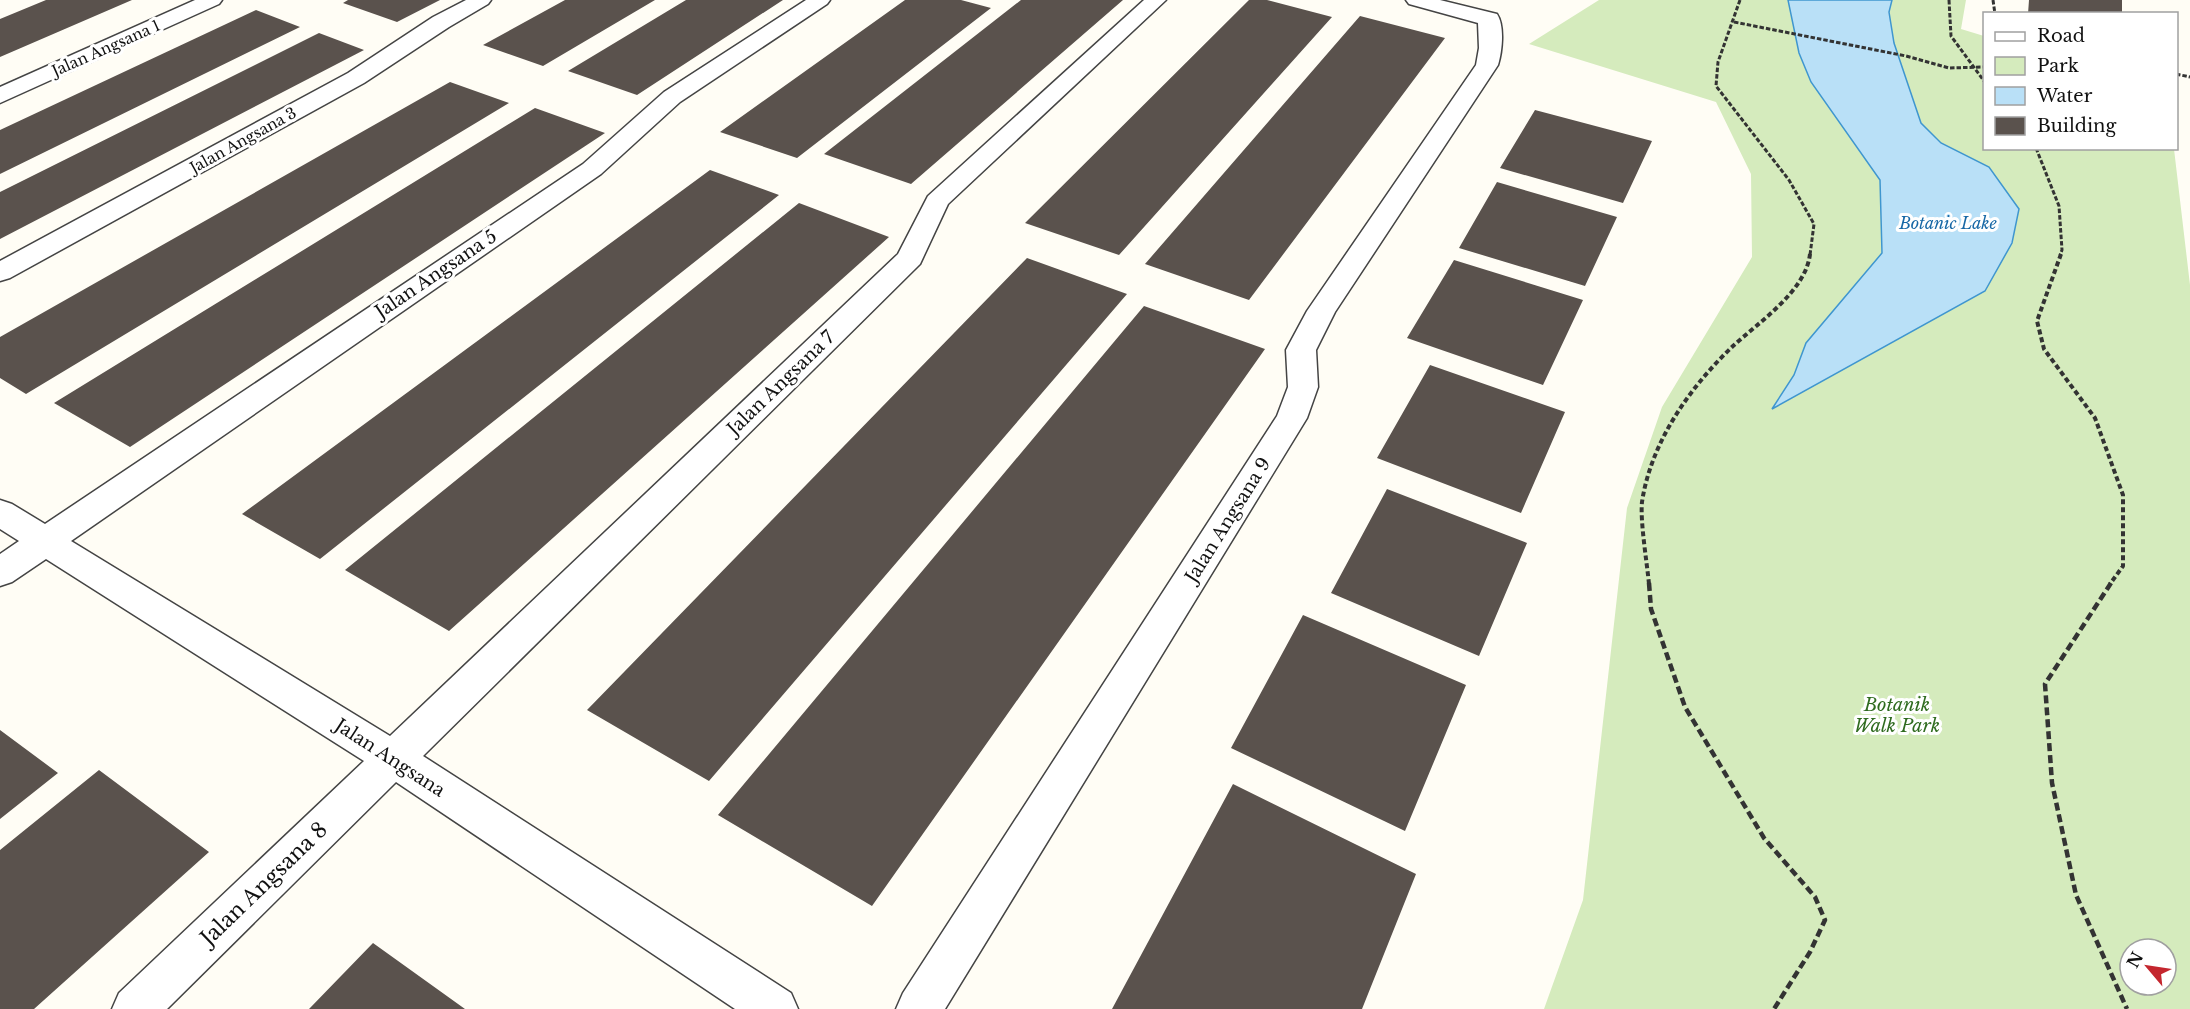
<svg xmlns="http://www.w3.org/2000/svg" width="2190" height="1009" viewBox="0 0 2190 1009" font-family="'Libre Baskerville',serif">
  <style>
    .green { fill: #d5ebbd; fill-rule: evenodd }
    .water { fill: #b9e0f7; stroke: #3f96cf; stroke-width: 1.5 }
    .building { fill: #5a524d }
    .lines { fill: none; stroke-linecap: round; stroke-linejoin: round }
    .minor-casing { stroke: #444; stroke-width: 3 }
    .path-far2 { stroke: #333; stroke-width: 3; stroke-dasharray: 4.5 2; stroke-linecap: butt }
    .path-far1 { stroke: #333; stroke-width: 4; stroke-dasharray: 5 3; stroke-linecap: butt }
    .path { stroke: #333; stroke-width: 4.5; stroke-dasharray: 8 4; stroke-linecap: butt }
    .minor { fill: #fff; fill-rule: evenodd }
    .labels { text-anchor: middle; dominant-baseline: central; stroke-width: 6; stroke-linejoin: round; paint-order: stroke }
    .far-street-label { font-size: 15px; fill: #111; stroke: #fff }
    .far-water-label { font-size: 16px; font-style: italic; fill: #1768a6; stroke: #fff }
    .street-label { font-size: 18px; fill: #111; stroke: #fff }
    .park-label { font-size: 18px; font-style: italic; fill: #2f6b1f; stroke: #fff }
    .near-street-label { font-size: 21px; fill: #111; stroke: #fff }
  </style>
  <rect width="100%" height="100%" fill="#fffdf5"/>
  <!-- green -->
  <path class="green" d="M1599 0H1966L1961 29 1984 36V148L2174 149 2190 285V1009H1544L1583 900 1627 508 1662 407 1752 257 1751 174 1716 102 1529 44ZM2130 949H2166V985H2130Z"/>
  <!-- water -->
  <path class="water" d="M1788 0H1892L1889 12 1894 43 1921 123 1941 143 1989 167 2019 209 2012 243 1985 291 1772 409 1794 375 1806 343 1882 253 1880 180 1811 82 1799 53Z"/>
  <!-- building -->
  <path class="building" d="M46 0H132L0 57V19Z
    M348 0H440L397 22 343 3Z
    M565 0H655L543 66 483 45Z
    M686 0H783L637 95 568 71Z
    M905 0H961L991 8 797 158 720 132Z
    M1021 0H1123L911 184 824 154Z
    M1249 0H1267L1332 17 1119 255 1025 223Z
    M2029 0H2122V14H2028Z
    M256 10 300 27 0 174V130Z
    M1360 16 1445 38 1249 300 1145 264Z
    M319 33 364 50 0 239V192Z
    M450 82 509 103 26 394 0 378V337Z
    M535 108 605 133 130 447 54 403Z
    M1535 110 1652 141 1623 203 1500 168Z
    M710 170 779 195 320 559 242 514Z
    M1497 182 1617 217 1585 286 1459 248Z
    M799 203 889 237 449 631 345 570Z
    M1027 258 1127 294 709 781 587 710Z
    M1454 260 1583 300 1543 385 1407 338Z
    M1144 306 1265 349 872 906 718 815Z
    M1430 365 1565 412 1521 513 1377 458Z
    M1387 489 1527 543 1479 656 1331 593Z
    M1303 615 1466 685 1405 831 1231 748Z
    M0 730 58 773 0 819Z
    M99 770 209 852 34 1009H0V850Z
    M1233 784 1416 874 1362 1009H1112Z
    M373 943 465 1009H309Z"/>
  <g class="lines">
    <!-- minor casing -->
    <g class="minor-casing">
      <path id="minor" d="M195 0H222L219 4 0 103V87Z
        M466 0H491L488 4 449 27 364 83 10 278 0 281V261L348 73 433 17Z
        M806 0H830L827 4 680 102 601 174 71 541 390 736 898 254 928 196 1144 0H1166L948 204 920 264 423 756 791 993 798 1009H735L396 782 167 1009H112L119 993 364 761 46 559 12 582 0 586V554L19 541 0 529V500L12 504 45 524 583 164 664 92Z
        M1406 0H1440L1497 14C1505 26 1502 52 1498 65L1335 312 1316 350 1318 387 1307 418 945 1009H896L903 993 1277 416 1288 387 1286 350 1307 311 1476 65 1479 48 1478 23 1409 4Z"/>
    </g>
    <!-- path-far2 -->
    <path class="path-far2" d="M1740 0 1718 62 1716 86 1789 180 1814 224 1810 255
      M1949 0 1951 36 1984 81
      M1993 0 1995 14
      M1734 22 1906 56 1949 68 1984 67
      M2176 74 2190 77
      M2036 148 2059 206 2062 250 2060 255"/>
    <!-- path-far1 -->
    <path class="path-far1" d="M2061 254 2037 321 2044 349 2095 418 2123 495V566L2110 584
      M1649 584C1647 563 1640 521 1642 502 1651 442 1690 387 1733 346 1759 322 1806 291 1810 254"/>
    <!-- path -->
    <path class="path" d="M1649 583 1651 609 1685 707 1764 838 1815 897 1825 920 1810 952 1774 1009
      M2111 583 2045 684 2052 783 2076 895 2127 1009"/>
    <!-- minor -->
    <use href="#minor" class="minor"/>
  </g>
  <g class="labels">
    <!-- far-street labels -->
    <g class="far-street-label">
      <text transform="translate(106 48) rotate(-24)">Jalan Angsana 1</text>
      <text transform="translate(243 140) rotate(-29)">Jalan Angsana 3</text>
    </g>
    <!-- far-water labels -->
    <g class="far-water-label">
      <text x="1948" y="223">Botanic Lake</text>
    </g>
    <!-- street labels -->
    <g class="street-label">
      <text transform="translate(436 274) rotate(-34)">Jalan Angsana 5</text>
      <text transform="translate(781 383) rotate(-44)">Jalan Angsana 7</text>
      <text transform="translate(1228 520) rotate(-58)">Jalan Angsana 9</text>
      <text transform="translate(390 758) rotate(33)">Jalan Angsana</text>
    </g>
    <!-- park labels -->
    <g class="park-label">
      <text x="1897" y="705">Botanik<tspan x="1897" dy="21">Walk Park</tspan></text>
    </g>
    <!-- near-street labels -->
    <g class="near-street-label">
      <text transform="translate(264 884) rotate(-44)">Jalan Angsana 8</text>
    </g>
  </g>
  <!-- legend -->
  <rect x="1983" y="12" width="195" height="138" fill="#ffffff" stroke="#a0a0a0" stroke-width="1.5"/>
  <rect x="1995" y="32" width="30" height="9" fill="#ffffff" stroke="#a0a0a0" stroke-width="1.5"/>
  <text x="2037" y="42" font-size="18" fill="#111111">Road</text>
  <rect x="1995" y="57" width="30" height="18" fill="#d5ebbd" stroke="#a0a0a0" stroke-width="1.5"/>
  <text x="2037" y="72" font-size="18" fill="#111111">Park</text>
  <rect x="1995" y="87" width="30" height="18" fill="#b9e0f7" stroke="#a0a0a0" stroke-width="1.5"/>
  <text x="2037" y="102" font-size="18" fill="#111111">Water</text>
  <rect x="1995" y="117" width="30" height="18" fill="#5a524d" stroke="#a0a0a0" stroke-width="1.5"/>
  <text x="2037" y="132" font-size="18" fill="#111111">Building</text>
  <!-- north arrow -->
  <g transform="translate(2148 967) rotate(299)"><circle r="28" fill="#ffffff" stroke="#a0a0a0" stroke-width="1.5"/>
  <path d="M0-4.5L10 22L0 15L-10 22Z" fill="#c4262e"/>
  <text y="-9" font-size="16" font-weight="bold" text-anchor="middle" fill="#111111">N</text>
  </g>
</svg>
